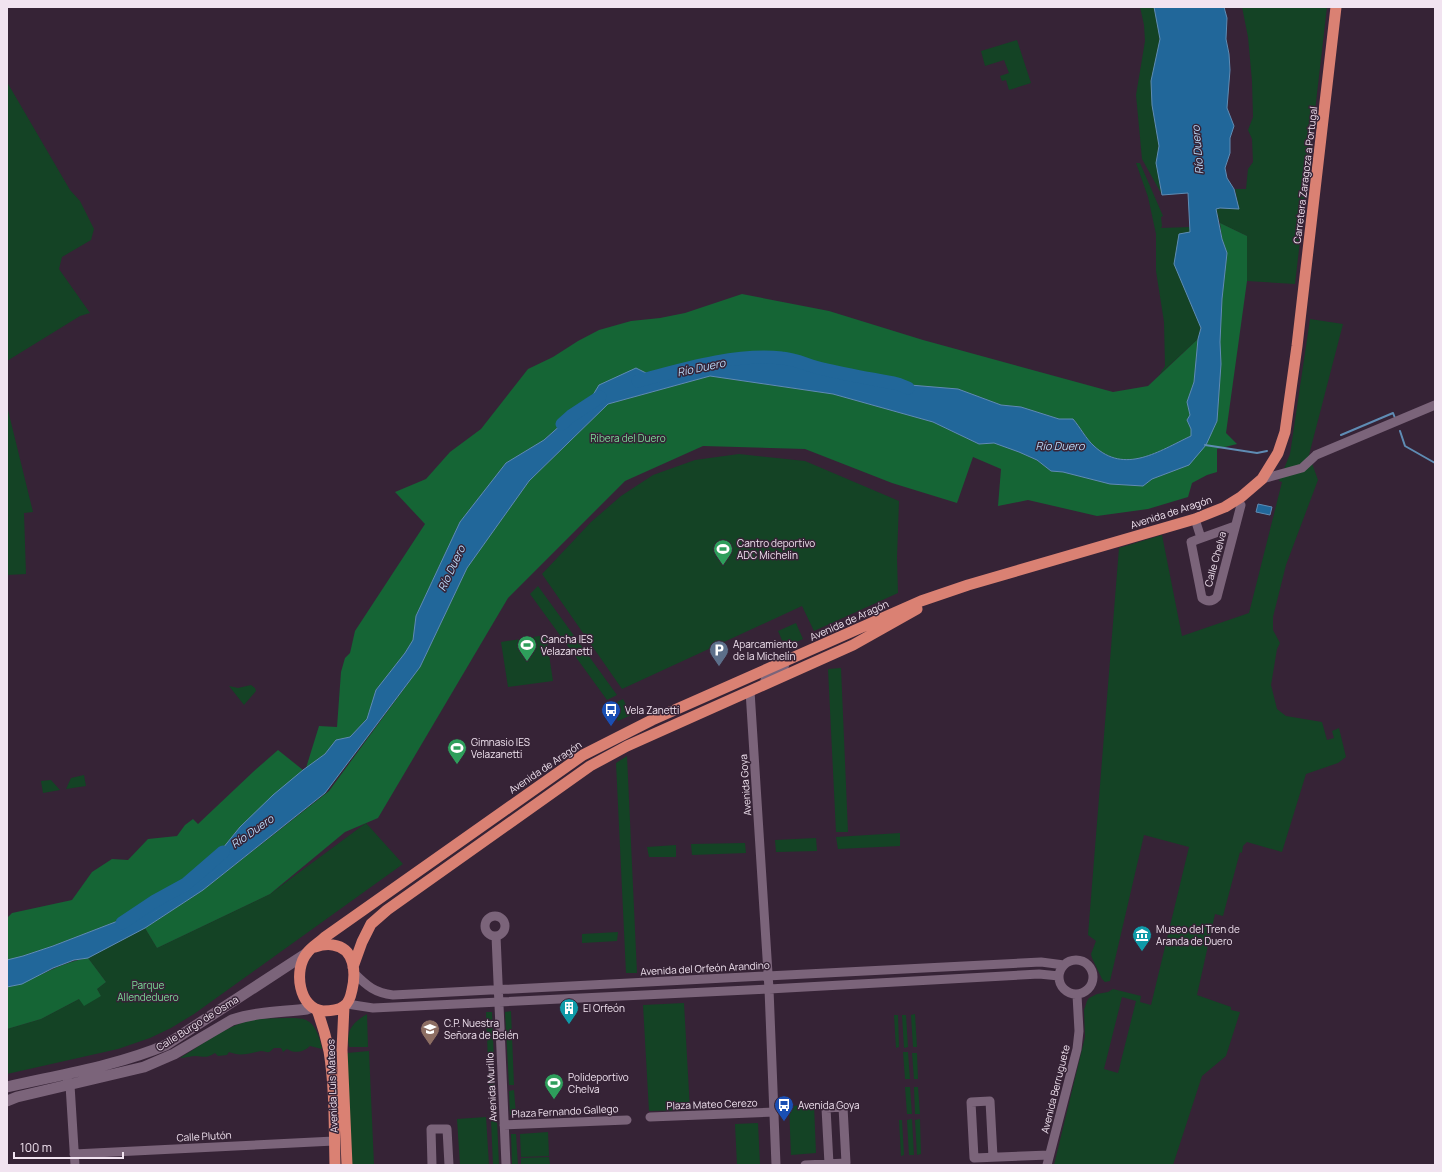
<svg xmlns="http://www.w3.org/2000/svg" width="1442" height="1172" viewBox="0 0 1442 1172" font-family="Manrope,sans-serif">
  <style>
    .green { fill: #144325; fill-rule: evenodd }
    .forest { fill: #156535 }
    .water { fill: #21679a; stroke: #5f8cb4 }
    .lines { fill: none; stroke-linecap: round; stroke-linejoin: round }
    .stream { stroke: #5f8cb4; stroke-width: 2 }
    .river { stroke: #21679a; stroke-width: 13 }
    .minor { stroke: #7b647a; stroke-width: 9 }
    .tertiary { stroke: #7b647a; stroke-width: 11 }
    .trunk { stroke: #da8173; stroke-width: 11 }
    .labels { text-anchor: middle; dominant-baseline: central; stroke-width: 3; stroke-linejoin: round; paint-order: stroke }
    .street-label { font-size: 10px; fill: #f1e3f0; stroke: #362336 }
    .park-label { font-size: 10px; fill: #7bdf99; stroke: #362336 }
    .poi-label { font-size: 10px; fill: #f1e3f0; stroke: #362336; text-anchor: start }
    .water-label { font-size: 11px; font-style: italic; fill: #b8d9f7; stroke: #362336 }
  </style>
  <rect width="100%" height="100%" fill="#362336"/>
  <!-- green -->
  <path class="green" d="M1140 7H1154L1160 39 1156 58 1152 105 1159 146 1156 163 1162 195 1142 159 1136 95 1145 41 1144 25Z
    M1242 7H1327L1295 284 1247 281V236L1220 223 1216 209 1220 208 1239 209 1235 189H1246L1248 169 1253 162 1252 139 1248 130 1253 117 1252 81 1248 37Z
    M1017 40 1031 83 1009 90 1006 80 1002 81 1000 76 1009 73 1004 60 985 66 981 51Z
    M7 82 70 190 80 201 94 229 91 240 62 257 59 269 90 313 80 316 7 361Z
    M1136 163H1140L1163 216 1161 217 1162 226 1161 228 1190 227 1195 311 1201 328 1198 339 1159 375 1165 366 1164 322 1156 271V234L1148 197Z
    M1310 319 1343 324 1309 455 1318 480 1286 565 1273 617V630L1280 643 1277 649 1271 685 1277 709 1286 716 1322 722 1327 740 1334 738 1332 731 1339 728 1346 757 1338 763 1306 774 1282 852 1247 842 1243 846 1242 853 1240 852 1223 916 1215 914 1197 995 1231 1007V1010L1240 1012 1226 1056 1202 1076 1173 1165H1054L1085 1037 1084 1010 1087 1001 1089 998 1097 994 1108 992 1113 989 1141 996 1140 1002 1151 1005 1189 847 1144 835 1110 981 1105 982 1102 979 1092 958 1091 954 1096 941 1088 935 1119 548 1162 535 1182 636 1249 613 1282 482 1279 481 1290 454ZM1122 997 1136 1001 1118 1073 1104 1069Z
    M7 406 33 512 24 513 26 574 7 575V516L9 515H7Z
    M739 454 805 461 899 501 897 558 898 593 814 631 802 606 622 689 542 574 591 522 621 496 653 475 695 460Z
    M538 586 617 695 607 700 530 594Z
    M796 623 803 639 785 647 778 631Z
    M546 635 553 681 508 687 501 642Z
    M841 668 848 832H836L828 669Z
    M251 685 255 688 256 691 244 705 229 686 238 688Z
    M623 699 631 715 618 721 610 706Z
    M627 756 637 973H626L616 763Z
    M84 775 86 786 66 789 71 778Z
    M51 780 60 790 43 793 41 781Z
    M366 823 403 864 194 1014 171 1028 150 1038 118 1049 7 1074V1029L41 1019 79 999 101 996 97 989 106 982 88 958 145 928 157 948 270 894Z
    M900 833V846L838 849 836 837Z
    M816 838 817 851 776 852 775 840Z
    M745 843 746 853 692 855 691 844Z
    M676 845V857H649L647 847Z
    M618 932 617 941 582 943V934Z
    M684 1003 690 1110 649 1111 643 1005Z
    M511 1011 514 1085H509L505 1012Z
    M486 1012H492L495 1086H489Z
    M367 1014 368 1047H349C346 1030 352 1023 367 1014Z
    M915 1014 917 1047H913L911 1015Z
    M894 1015H898L899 1047 896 1048Z
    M902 1015H906L908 1047 904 1048Z
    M296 1018C299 1019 303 1018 306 1020 316 1024 320 1039 322 1049L310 1046C304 1052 295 1054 287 1049L283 1052 281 1048H274C268 1054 269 1052 261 1051 249 1053 241 1057 229 1052L227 1055 218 1056 215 1053C208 1058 204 1057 196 1056 191 1056 185 1058 180 1058 204 1044 229 1023 258 1019 270 1018 283 1018 296 1018Z
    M369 1051 374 1165H352L347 1053Z
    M903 1052H908L910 1079H905Z
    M912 1053H917L918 1079H914Z
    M905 1087H910L912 1114H907Z
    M914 1087H918L920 1114H915Z
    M490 1089H495L497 1116H491Z
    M514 1090 516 1114 510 1115 509 1091Z
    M814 1105 816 1153 791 1155 789 1106Z
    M486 1117 489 1165H460L457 1119Z
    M912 1119 914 1155H909L907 1120Z
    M920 1119 921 1154 917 1155 915 1120Z
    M491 1120H497L499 1165H493Z
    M899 1120H902L904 1155 901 1156Z
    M758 1123 760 1165H737L735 1124Z
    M548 1132 549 1156 521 1157 520 1134Z
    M511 1134H516L518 1165H512Z
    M549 1157 550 1165H521V1158Z"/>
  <!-- forest -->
  <path class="forest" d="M1220 223 1247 236V281L1226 433 1237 444 1217 449V472L1207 475 1192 483 1188 497 1148 509 1097 516 1028 500 998 506 1001 469 973 457 957 503 892 483 805 449 703 446 625 481 508 598 378 818 345 832 270 894 157 948 145 928 203 890 329 791 420 667 467 568 529 481 608 404 710 376 833 394 933 422 979 444 994 443 1019 452 1037 460 1051 471 1063 472 1110 484 1143 486 1152 479 1189 465 1217 421 1221 364 1220 342 1222 299 1227 253 1222 239Z
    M742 294 829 311 923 340 1113 392 1148 386 1198 339 1194 382 1187 402 1190 415 1187 420 1191 429V436C1159 451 1125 475 1094 446 1086 439 1080 427 1073 419H1059L1021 407 1001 405 958 389 898 384 822 369 784 358 767 357 718 362 654 377 636 368 571 416 544 440 506 463 460 522 416 616 413 640 405 653 376 690 367 719 350 737 336 740 325 754 306 768 319 726 337 727 341 672 345 658 350 653 355 631 425 524 395 492 426 479 450 452 481 429 528 369 553 357 578 341 599 330 631 321 660 318 685 313Z
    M278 750 303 770 240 827 210 864 186 884 155 901 136 914 53 946 23 956 7 960V918L12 913 72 900 92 872 112 859 128 860 148 839 177 836 185 825 193 819 198 824 253 772Z
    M88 958 106 982 97 989 101 996 84 1006 79 999 41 1019 7 1029V987C35 981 59 962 88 958Z"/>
  <!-- water -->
  <path class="water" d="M1154 7H1224L1227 18 1226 39 1229 54 1230 70 1227 108 1234 126 1230 138V153L1225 168 1227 178 1234 189 1239 209 1220 208 1216 209 1222 239 1227 253 1222 299 1220 342 1221 364 1217 421 1206 445 1189 465 1152 479 1143 486 1110 484 1063 472 1051 471 1037 460 1019 452 994 443 979 444 933 422 833 394 710 376 608 404 529 481 467 568 420 667 325 793 203 890 145 928 88 958 74 960 53 968 22 984 7 987V960L23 956 53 946 136 914 155 901 186 884 210 864 240 827 273 795 303 770 325 754 336 740 350 737 367 719 376 690 405 653 413 640 416 616 460 522 506 463 544 440 571 416 587 405 599 385 636 368 654 377 718 362 767 357 784 358 822 369 898 384 958 389 1001 405 1021 407 1059 419H1073C1080 427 1086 439 1094 446 1125 475 1159 451 1191 436V429L1187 420 1190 415 1187 402 1194 382 1198 339 1201 328 1174 264 1179 234 1190 232 1188 193 1162 195 1156 163 1159 146 1152 105 1151 81 1160 39Z
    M1258 504 1272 507 1270 515 1256 512Z"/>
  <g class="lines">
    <!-- stream -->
    <path class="stream" d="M1400 431 1405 446 1435 463
      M1341 435 1393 413 1395 418
      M1205 445 1257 453 1267 451"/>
    <!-- river -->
    <path class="river" d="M638 381C683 369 735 353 782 358 796 359 809 366 823 369 848 375 873 379 898 384L908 388
      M562 424 571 416 600 397
      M122 923 155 901 186 884 223 852"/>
    <!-- minor -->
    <path class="minor" d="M1262 479 1302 468 1316 455 1435 405
      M1195 519 1201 538
      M1235 526 1196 540 1191 542 1202 598C1207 602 1212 602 1217 597L1241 505
      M765 680 784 667 786 661
      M755 688 750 691 769 989 776 1165
      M485 926a10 10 0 1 1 20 0a10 10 0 1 1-20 0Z
      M496 936 506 1165
      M1059 977a17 17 0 1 1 34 0a17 17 0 1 1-34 0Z
      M354 973C367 986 375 993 393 995L1041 962 1064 965
      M347 1004 373 1008 769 989 1039 974 1059 976
      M67 1079 70 1085 75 1165
      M650 1117 775 1112
      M504 1125 627 1120
      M74 1154 334 1141
      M993 1157 990 1101 971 1102 974 1158 1049 1155
      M432 1165 431 1129H447L449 1165
      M805 1165 846 1163 843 1107 826 1108 829 1164
      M1047 1165 1077 1049 1079 1031 1077 995"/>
    <!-- tertiary -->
    <path class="tertiary" d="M7 1087C59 1075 116 1066 166 1045L307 953
      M7 1101 17 1097 144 1067 174 1054 232 1020C256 1012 282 1012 307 1009L312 1007"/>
    <!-- trunk -->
    <path class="trunk" d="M315 947C321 945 327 944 333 945 355 948 356 973 352 990 351 995 349 1003 344 1006 339 1010 329 1011 323 1011 299 1009 293 970 307 953 311 947 320 942 325 937L583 755 652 720 921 601 968 585 1195 519 1225 507 1241 497 1262 479 1278 453 1285 432 1297 346 1336 7
      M353 967 362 942 371 924 387 910 590 766 627 746 853 645 917 609
      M344 1006 342 1050 347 1165
      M317 1010C322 1023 326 1037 329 1051 335 1088 334 1127 335 1165"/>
  </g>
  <!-- icons -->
  <defs>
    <g id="stadium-pin" transform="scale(1)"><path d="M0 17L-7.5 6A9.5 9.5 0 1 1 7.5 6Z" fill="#2e9e5b" stroke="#362336"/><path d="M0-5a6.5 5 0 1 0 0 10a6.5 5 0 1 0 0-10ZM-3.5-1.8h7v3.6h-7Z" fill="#fff"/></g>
    <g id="parking-pin" transform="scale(1)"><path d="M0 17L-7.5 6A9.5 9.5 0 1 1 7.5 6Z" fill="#5c6f8a" stroke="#362336"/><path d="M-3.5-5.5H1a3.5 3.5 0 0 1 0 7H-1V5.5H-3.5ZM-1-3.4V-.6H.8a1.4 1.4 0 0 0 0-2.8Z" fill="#fff"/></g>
    <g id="bus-pin" transform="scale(1)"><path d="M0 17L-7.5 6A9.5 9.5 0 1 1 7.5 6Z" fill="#1a4fb4" stroke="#362336"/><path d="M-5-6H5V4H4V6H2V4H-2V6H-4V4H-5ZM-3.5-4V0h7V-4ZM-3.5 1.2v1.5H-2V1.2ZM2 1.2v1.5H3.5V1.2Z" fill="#fff"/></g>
    <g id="museum-pin" transform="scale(1)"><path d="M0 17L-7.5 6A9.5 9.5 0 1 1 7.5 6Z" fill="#0f9aa8" stroke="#362336"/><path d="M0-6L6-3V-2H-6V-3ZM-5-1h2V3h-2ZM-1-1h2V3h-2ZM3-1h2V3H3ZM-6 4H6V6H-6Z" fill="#fff"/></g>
    <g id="building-pin" transform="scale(1)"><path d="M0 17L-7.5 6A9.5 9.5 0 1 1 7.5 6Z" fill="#0f9aa8" stroke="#362336"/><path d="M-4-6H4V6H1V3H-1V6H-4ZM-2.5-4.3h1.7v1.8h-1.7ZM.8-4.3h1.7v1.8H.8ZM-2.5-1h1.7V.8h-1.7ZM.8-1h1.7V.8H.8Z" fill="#fff"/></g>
    <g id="school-pin" transform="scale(1)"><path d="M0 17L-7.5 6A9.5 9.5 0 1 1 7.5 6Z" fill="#8d6e63" stroke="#362336"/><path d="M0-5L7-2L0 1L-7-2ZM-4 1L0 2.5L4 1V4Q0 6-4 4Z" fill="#fff"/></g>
  </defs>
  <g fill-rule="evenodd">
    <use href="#stadium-pin" x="723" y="549"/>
    <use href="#stadium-pin" x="527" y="645"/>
    <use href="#parking-pin" x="719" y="650"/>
    <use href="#bus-pin" x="611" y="710"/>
    <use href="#stadium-pin" x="457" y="748"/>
    <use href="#museum-pin" x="1142" y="935"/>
    <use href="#building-pin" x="569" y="1008"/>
    <use href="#school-pin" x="430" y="1029"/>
    <use href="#stadium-pin" x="554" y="1083"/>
    <use href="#bus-pin" x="784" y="1105"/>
  </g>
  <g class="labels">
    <!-- street labels -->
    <g class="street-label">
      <text transform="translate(1305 175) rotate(-83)">Carretera Zaragoza a Portugal</text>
      <text transform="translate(1171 512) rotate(-18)">Avenida de Aragón</text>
      <text transform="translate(1215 559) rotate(-75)">Calle Chelva</text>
      <text transform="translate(849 620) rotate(-24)">Avenida de Aragón</text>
      <text transform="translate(545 767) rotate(-34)">Avenida de Aragón</text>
      <text transform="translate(745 785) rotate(-94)">Avenida Goya</text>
      <text transform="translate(705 968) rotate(-3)">Avenida del Orfeón Arandino</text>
      <text transform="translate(197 1023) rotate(-32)">Calle Burgo de Osma</text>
      <text transform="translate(332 1086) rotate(-92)">Avenida Luis Mateos</text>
      <text transform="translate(491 1087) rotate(-93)">Avenida Murillo</text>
      <text transform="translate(1055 1089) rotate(-76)">Avenida Berruguete</text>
      <text transform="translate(712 1104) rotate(-2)">Plaza Mateo Cerezo</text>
      <text transform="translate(565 1111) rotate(-3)">Plaza Fernando Gallego</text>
      <text transform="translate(204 1136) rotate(-3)">Calle Plutón</text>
    </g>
    <!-- park labels -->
    <g class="park-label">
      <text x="628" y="438">Ribera del Duero</text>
      <text x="148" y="985">Parque<tspan x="148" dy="12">Allendeduero</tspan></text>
    </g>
    <!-- poi labels -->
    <g class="poi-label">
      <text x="737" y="543">Cantro deportivo<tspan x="737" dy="12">ADC Michelin</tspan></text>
      <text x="541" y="639">Cancha IES<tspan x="541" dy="12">Velazanetti</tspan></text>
      <text x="733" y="644">Aparcamiento<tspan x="733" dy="12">de la Michelín</tspan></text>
      <text x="625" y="710">Vela Zanetti</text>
      <text x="471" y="742">Gimnasio IES<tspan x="471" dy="12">Velazanetti</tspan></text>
      <text x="1156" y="929">Museo del Tren de<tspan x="1156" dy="12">Aranda de Duero</tspan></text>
      <text x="583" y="1008">El Orfeón</text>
      <text x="444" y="1023">C.P. Nuestra<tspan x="444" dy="12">Señora de Belén</tspan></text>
      <text x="568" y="1077">Polideportivo<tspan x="568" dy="12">Chelva</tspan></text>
      <text x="798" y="1105">Avenida Goya</text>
    </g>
    <!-- water labels -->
    <g class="water-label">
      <text transform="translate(1197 150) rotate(-95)">Río Duero</text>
      <text transform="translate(701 367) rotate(-12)">Río Duero</text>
      <text x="1060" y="445">Río Duero</text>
      <text transform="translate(451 568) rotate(-65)">Río Duero</text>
      <text transform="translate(252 831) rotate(-35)">Río Duero</text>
    </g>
  </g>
  <!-- border -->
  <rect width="1442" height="1172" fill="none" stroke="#f1e3f0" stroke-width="16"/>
  <!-- scale -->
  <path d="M14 1152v6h109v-6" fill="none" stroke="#f1e3f0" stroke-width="2"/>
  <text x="20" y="1152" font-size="12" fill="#f1e3f0" stroke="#362336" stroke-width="3" paint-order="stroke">100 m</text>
</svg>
